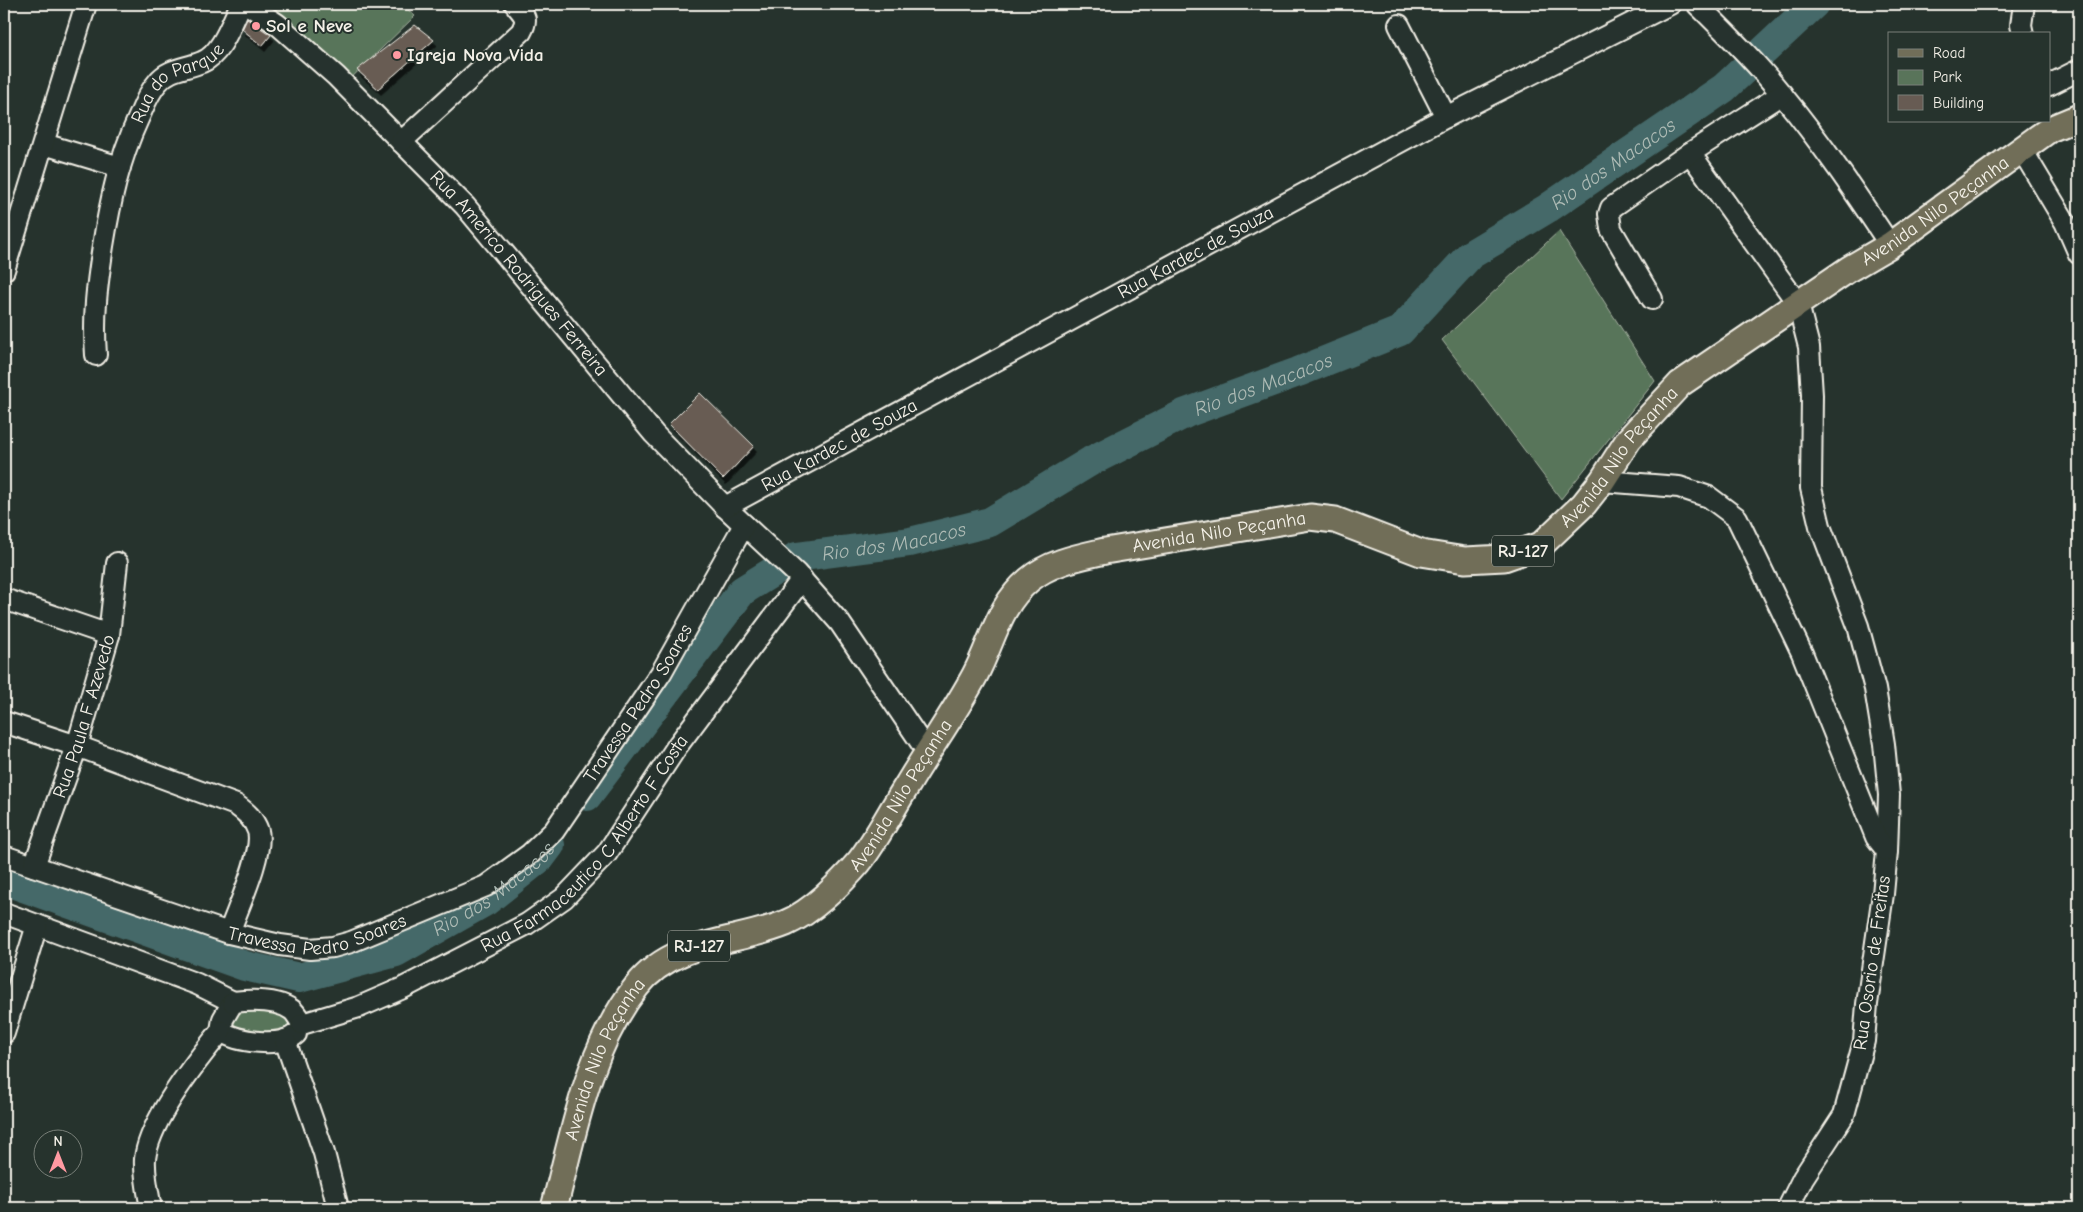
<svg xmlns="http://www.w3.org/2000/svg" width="2083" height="1212" viewBox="0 0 2083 1212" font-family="'Comic Neue',sans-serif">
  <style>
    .green { fill: #59745a; stroke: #a6b2a1 }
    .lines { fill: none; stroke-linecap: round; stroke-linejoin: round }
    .river { stroke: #456969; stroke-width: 30 }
    .building { fill: #675b53; stroke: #f4f1e8; filter: url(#shadow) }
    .minor-casing { stroke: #f4f1e8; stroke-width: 24 }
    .major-casing { stroke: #f4f1e8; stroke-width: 29 }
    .minor { stroke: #26332d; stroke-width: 20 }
    .major { stroke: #716e59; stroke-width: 25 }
    .poi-dot { fill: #ff9aa2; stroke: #26332d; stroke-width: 2 }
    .labels { text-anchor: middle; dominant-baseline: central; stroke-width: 4; stroke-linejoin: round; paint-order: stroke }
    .shield { fill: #26332d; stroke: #b6b8b0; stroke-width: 1 }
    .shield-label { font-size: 18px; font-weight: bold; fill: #f4f1e8 }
    .poi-label { font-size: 19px; font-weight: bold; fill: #f4f1e8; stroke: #26332d; text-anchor: start }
    .street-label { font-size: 19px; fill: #f4f1e8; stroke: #26332d }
    .water-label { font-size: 20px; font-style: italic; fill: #aebbb5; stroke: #26332d }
  </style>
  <defs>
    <filter id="shadow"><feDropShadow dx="3" dy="5.5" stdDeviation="0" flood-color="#0009"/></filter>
  </defs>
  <rect width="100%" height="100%" fill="#26332d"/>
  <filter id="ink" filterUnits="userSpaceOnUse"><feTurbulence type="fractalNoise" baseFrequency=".02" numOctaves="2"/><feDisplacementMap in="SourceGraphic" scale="10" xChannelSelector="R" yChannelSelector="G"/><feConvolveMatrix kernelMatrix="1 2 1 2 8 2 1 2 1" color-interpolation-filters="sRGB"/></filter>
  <g filter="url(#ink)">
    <!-- green -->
    <path class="green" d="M245 4H401L415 16 344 85Z
      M1559 231 1655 381 1561 499 1442 340Z
      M233 1002 289 1016 296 1034H225Z"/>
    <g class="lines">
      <!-- river -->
      <g class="river">
        <path id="s1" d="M587 796 742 591 796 557 910 542 990 522 1091 461 1186 413 1298 372 1400 331 1470 255 1548 208 1724 88 1814 4"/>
        <path id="s2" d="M4 880 245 966 299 978 396 952 486 901 541 857 550 845"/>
      </g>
    </g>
    <!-- building -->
    <path class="building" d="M247 19 271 35 262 46 242 29Z
      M415 25 434 40 378 89 357 70Z
      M700 393 754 446 723 479 669 424Z"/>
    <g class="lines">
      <!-- minor casing -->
      <g class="minor-casing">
        <g id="minor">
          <path id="s3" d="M247 4 277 24 336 76 465 206 654 434 725 507 796 573 840 623 928 753"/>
          <path d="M1697 4C1727 34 1757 63 1783 96 1822 143 1856 194 1890 245"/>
          <path d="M1399 25 1446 117"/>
          <path d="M2023 34 2021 25 2024 4"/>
          <path d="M2049 85 2079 70"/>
          <path d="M401 142 521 32C529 18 524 15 515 4"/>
          <path d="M44 144 120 167"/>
          <path d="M2022 150 2065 222 2079 254"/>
          <path d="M1690 153 1798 304 1809 347 1812 395 1811 488 1820 526 1858 626 1875 689 1884 744 1889 795 1887 851 1883 894 1867 1004 1864 1041 1844 1115 1803 1178 1788 1208"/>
          <path d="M4 270 86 4"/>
          <path d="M1652 299 1611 229 1609 214 1611 208 1690 153 1782 94"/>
          <path id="s4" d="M96 355C93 315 97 285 103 246 110 202 119 160 138 119 144 106 148 93 158 82 169 68 186 69 202 62 222 54 232 22 241 4"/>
          <path d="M1602 481 1679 487 1709 497 1737 518 1802 653 1876 837 1887 851"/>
          <path id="s5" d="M725 507 1446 117 1670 4"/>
          <path d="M4 599 109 635"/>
          <path d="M4 722 77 746 236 805C246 812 254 819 258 831 264 852 237 910 229 933"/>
          <path id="s6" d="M4 856 229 933 280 945 310 949 333 947 351 942 486 886 530 854 554 831 661 673 744 525"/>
          <path id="s7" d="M34 866 77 746 109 635 117 563"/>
          <path d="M4 913 197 984 233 1002"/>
          <path d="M233 1002 223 1019 221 1031C237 1042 281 1048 296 1034"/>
          <path d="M233 1002C251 1000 277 999 292 1010 296 1013 299 1019 302 1024"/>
          <path id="s8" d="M302 1024 359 1007 403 988 527 924 564 898 607 853 678 745 802 579"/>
          <path d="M4 1033 37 925"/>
          <path d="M285 1040 324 1153 338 1208"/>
          <path d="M151 1208C148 1192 144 1175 145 1159 149 1121 197 1060 221 1031"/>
        </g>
      </g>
      <!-- major casing -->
      <g class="major-casing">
        <g id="major">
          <path id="s9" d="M554 1208C574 1133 587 1049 637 986 674 939 735 944 786 923 812 912 841 883 859 862 876 841 893 807 908 784 930 747 955 712 975 675 993 641 998 606 1029 580 1050 562 1079 557 1105 551L1310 517 1335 520 1421 553 1465 560 1504 558 1541 545 1584 504 1602 481 1629 439 1680 384 1849 269 1890 245 2050 129 2079 117"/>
        </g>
      </g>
      <!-- minor -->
      <use href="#minor" class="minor"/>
      <!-- major -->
      <use href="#major" class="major"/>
    </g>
  </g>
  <!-- markers -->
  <g class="poi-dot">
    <circle cx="256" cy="26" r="5"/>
    <circle cx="397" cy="55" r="5"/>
  </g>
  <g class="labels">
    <!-- shield labels -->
    <g class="shield">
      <rect x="1492" y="535.5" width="62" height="31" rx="4"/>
      <rect x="668" y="930.5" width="62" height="31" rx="4"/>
    </g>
    <g class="shield-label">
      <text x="1523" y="551">RJ-127</text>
      <text x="699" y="946">RJ-127</text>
    </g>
    <!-- poi labels -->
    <g class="poi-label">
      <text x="266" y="26">Sol e Neve</text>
      <text x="407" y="55">Igreja Nova Vida</text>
    </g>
    <!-- street labels -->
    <g class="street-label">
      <text stroke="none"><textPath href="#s4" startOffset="298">Rua do Parque</textPath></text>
      <text stroke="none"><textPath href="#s9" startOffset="1882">Avenida Nilo Peçanha</textPath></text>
      <text stroke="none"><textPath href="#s5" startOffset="535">Rua Kardec de Souza</textPath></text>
      <text stroke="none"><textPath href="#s3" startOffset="384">Rua Americo Rodrigues Ferreira</textPath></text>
      <text stroke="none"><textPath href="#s5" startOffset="130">Rua Kardec de Souza</textPath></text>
      <text stroke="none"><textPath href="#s9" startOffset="1478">Avenida Nilo Peçanha</textPath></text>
      <text stroke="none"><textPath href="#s9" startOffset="1028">Avenida Nilo Peçanha</textPath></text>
      <text stroke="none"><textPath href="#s6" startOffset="749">Travessa Pedro Soares</textPath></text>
      <text stroke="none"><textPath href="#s7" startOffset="158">Rua Paula F Azevedo</textPath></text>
      <text stroke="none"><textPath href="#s9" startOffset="578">Avenida Nilo Peçanha</textPath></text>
      <text stroke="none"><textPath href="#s8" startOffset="345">Rua Farmaceutico C Alberto F Costa</textPath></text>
      <text stroke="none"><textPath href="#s6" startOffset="329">Travessa Pedro Soares</textPath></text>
      <text transform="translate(1872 963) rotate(-82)">Rua Osorio de Freitas</text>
      <text stroke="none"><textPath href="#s9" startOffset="158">Avenida Nilo Peçanha</textPath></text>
    </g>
    <!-- water labels -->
    <g class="water-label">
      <text stroke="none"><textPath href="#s1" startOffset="1245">Rio dos Macacos</textPath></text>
      <text stroke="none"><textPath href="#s1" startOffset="825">Rio dos Macacos</textPath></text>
      <text stroke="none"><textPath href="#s1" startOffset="420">Rio dos Macacos</textPath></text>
      <text stroke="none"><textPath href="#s2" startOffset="528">Rio dos Macacos</textPath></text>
    </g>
  </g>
  <!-- margin -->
  <rect width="2083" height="1212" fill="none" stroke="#26332d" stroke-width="20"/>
  <rect x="10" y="10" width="2063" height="1192" fill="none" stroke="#f4f1e8" stroke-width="2" filter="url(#ink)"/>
  <!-- legend -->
  <rect x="1888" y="32" width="162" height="90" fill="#26332d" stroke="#787f78"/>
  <rect x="1898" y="49" width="25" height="8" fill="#716e59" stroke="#787f78"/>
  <text x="1933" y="58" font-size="15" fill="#f4f1e8">Road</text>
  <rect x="1898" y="70" width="25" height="15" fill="#59745a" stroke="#787f78"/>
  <text x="1933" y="82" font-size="15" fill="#f4f1e8">Park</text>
  <rect x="1898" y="95" width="25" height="15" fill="#675b53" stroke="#787f78"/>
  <text x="1933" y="108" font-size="15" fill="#f4f1e8">Building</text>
  <!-- north arrow -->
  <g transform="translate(58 1154)"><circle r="24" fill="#26332d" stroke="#787f78"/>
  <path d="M0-4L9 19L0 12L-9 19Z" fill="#ff9aa2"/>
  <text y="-8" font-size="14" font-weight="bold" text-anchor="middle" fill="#f4f1e8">N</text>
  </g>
</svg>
